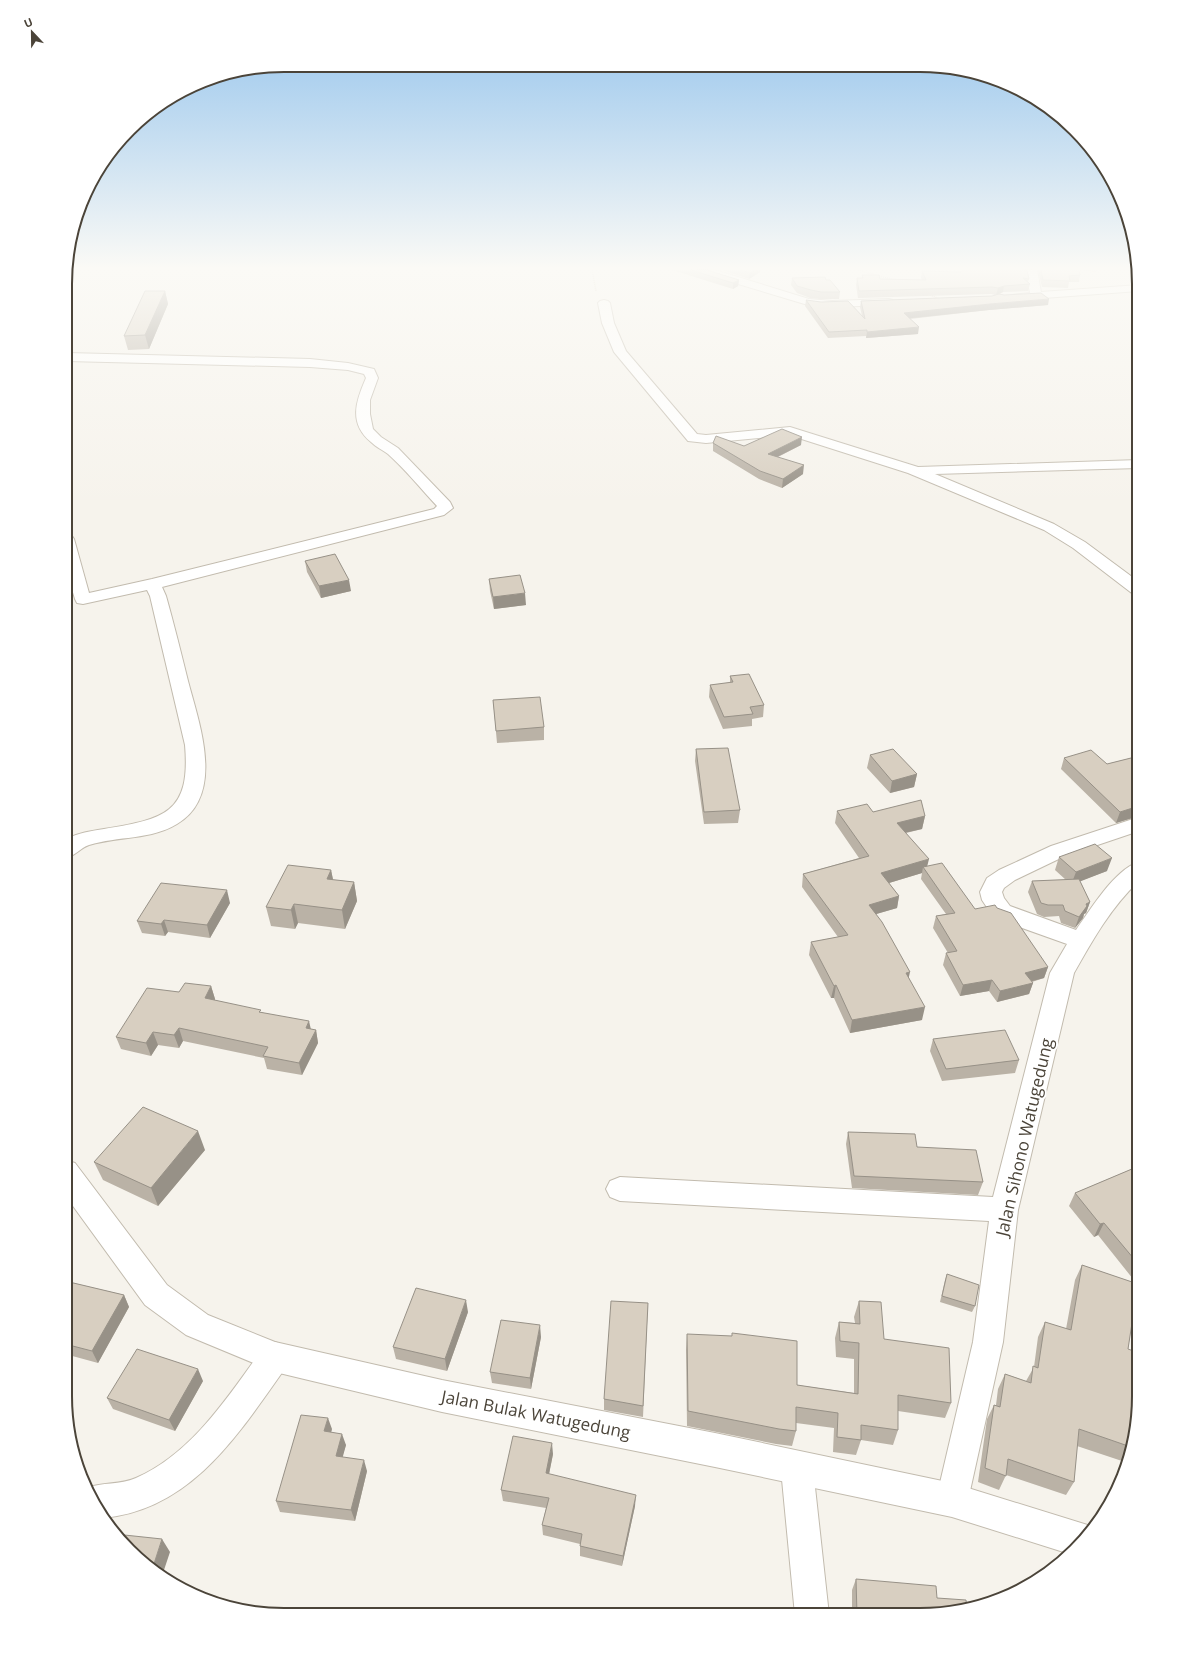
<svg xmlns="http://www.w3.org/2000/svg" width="1204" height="1680" viewBox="0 0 1204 1680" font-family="'Open Sans',sans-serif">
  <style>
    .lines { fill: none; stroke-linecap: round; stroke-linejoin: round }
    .minor-casing { stroke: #c2bbae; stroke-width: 2 }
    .tertiary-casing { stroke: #c2bbae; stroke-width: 2 }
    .path { stroke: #c4b79f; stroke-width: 1.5; stroke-dasharray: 1 1; stroke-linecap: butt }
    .minor { fill: #fff; fill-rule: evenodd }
    .tertiary { fill: #fff; fill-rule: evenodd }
    .wall { fill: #bab2a6 }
    .shaded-wall { fill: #979187 }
    .building { fill: #d8cfc1; stroke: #979187 }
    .labels { text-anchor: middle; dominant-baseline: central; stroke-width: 4; stroke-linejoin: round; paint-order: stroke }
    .near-street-label { font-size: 17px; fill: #4b4439; stroke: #fff }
    .rim { fill: none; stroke: #4b4439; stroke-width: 2 }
  </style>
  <rect width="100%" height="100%" fill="#f6f3ec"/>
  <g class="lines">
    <!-- minor casing -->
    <g class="minor-casing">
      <path id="minor" d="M697 270H715L809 299 832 301 889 299 893 300 895 302 893 304 889 305 832 307 808 305 698 272Z
        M1026 270H1037L1041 292 1139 285V291L1016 300 1012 299 1010 297 1012 295 1030 293Z
        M604 300 608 301 610 303 614 323 626 351 697 434 706 435 790 427 918 467 1139 460V468L935 474 1054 524 1085 542 1139 582V595L1133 594 1073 548 1044 530 908 473 789 435 706 443 688 441 614 352 602 323 598 303 600 301Z
        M67 353 310 359 348 363 374 369 378 378 370 400V414L373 429 381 437 398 448 450 502 453 508 444 515 162 587 166 596C174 624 181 653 188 681 199 723 226 795 177 824 151 840 118 836 89 845 80 848 75 856 66 858V839C78 833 91 831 104 829 164 819 191 814 185 745L150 596 147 590 83 604 77 603 75 599 66 569V534L72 536 74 539 89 593 152 579 434 509 437 506C421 489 406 470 388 454 383 450 376 447 371 442 348 423 356 401 366 378L364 374 348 370 310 367 67 361Z
        M1139 817V831L1065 856 1015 880 1004 888 1002 892 1004 898 1010 906 1076 930C1091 909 1115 869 1139 862V881C1111 907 1092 941 1074 973L1018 1210 1003 1342 968 1500 964 1512 952 1516 940 1512 936 1500 973 1342 989 1221 620 1201 610 1197 606 1189 610 1181 620 1177 993 1197 1050 973 1067 944 994 918 982 900 980 892 987 878 999 870 1051 846Z
        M275 1342 286 1347 290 1357 286 1367C239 1433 192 1510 103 1518L86 1488C102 1482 120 1485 136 1478 193 1453 229 1395 264 1347Z
        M797 1453 808 1458 813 1469 829 1615H795L781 1469 786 1458Z"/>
    </g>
    <!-- tertiary casing -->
    <g class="tertiary-casing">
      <path id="tertiary" d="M65 1160 75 1163 167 1285 208 1315 275 1342 442 1380 715 1433 952 1483 1094 1527 1070 1554 952 1517 715 1467 442 1412 275 1372 186 1335 145 1305 65 1195Z"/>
    </g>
    <!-- path -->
    <path class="path" d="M592 270 596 291
      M858 270 894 280
      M930 295 940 299"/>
    <!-- minor -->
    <use href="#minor" class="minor"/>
    <!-- tertiary -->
    <use href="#tertiary" class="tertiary"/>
  </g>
  <!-- wall -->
  <path class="wall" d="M672 270H707L739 280 738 286 733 289Z
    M722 270H760V272L749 279Z
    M1038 270H1079L1080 275 1079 282H1069L1068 288 1042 287Z
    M1082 270H1096V272Z
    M922 271 1029 279 1028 282 1030 284 1028 291 1003 292 1000 294 1048 305 989 310 910 319 918 334 866 338V336L828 338 805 306 806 300 862 316 860 307 861 301 992 296 995 295 991 294 858 298 856 285 857 278H862V275L880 279 922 280 921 278Z
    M792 278 826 280 840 292 839 299H820L810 298 797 293 791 285Z
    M165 291 168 304 149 349 128 350 124 336Z
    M713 443 744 446 801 445 778 457 803 474 782 488 759 479 713 451Z
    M305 561 351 591 321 598 307 572Z
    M489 579 526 605 494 609 490 591Z
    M730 676 764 705 763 717 752 719V726L723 729 709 697 710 685 730 683Z
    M493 700 544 727V740L497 743Z
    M696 749 740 810 738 823 704 824 695 761Z
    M870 755 917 774 914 787 890 793 867 768Z
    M1139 756V816L1116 823 1061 769 1064 758 1107 764Z
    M837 811 925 816 922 829 906 833 927 867 975 909 1048 967 1044 978 1032 982 1033 983 1029 994 997 1002 989 991 960 996 943 965 946 953H948L933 928 936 916 946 914 921 879 922 873 889 883 899 896 897 908 876 914 909 978 922 1020 850 1033 834 998H831L809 955 811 942 838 937 802 887 803 874 859 858 835 823Z
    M1059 857 1107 871 1080 881 1090 902 1086 913 1084 914 1083 918 1075 928 1061 923 1059 916 1044 917 1037 914 1028 892 1032 881 1066 880 1055 870Z
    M331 870 333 880 354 882 357 901 345 929 298 923 295 929 271 926 266 907Z
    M230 903 210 938 168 932 165 936 142 933 137 921Z
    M211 986 215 999V1000L261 1012 311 1029 316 1030 318 1043 302 1075 267 1069 264 1058 183 1041 179 1048 158 1045 151 1056 121 1049 116 1037 179 992Z
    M933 1039 1019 1060 1015 1073 942 1081 930 1051Z
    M848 1132 917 1147 983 1182 978 1195 852 1188 846 1144Z
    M205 1150 158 1206 103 1180 94 1162Z
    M1139 1166V1285L1138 1284 1128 1349 1131 1447 1128 1463 1077 1446 1074 1482 1066 1495 1006 1475 999 1490 978 1482 987 1419 994 1405H996L998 1389 1005 1374 1026 1381 1034 1367 1038 1337 1045 1322 1066 1329 1075 1280 1082 1265 1137 1284 1098 1235 1094 1237 1069 1206 1075 1193Z
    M947 1274 975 1306 972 1312 940 1302 945 1280Z
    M65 1281 124 1295 129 1307 98 1363 65 1354Z
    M859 1301 884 1339 951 1403 945 1418 898 1411V1430L893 1445 861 1440 856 1455 833 1452 834 1428 796 1423V1431L792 1446 776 1444 687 1426 686 1350 687 1334 797 1385 854 1393V1359L836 1357 835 1338 839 1322 855 1323 854 1317Z
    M648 1303 643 1417 604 1410V1399Z
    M468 1312 447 1371 396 1359 393 1347Z
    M541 1337 531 1389 492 1383 490 1372Z
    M203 1381 175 1431 113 1409 107 1398Z
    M332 1429 331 1432 346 1445 342 1457 367 1471 355 1521 280 1512 276 1501Z
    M553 1454 549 1474 635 1506 622 1566 580 1556V1544L543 1535 542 1525 546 1508 503 1501 501 1490Z
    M856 1579 937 1598 920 1615H852V1590Z"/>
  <!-- shaded-wall -->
  <path class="shaded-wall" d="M754 270H760V272L749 279 750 273Z
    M739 280 738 286 733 289V283Z
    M1004 286 1003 292 996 295 998 288Z
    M165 291 168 304 149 349 145 335Z
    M1049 299 1048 305 989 310 903 319 904 313 990 304Z
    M919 327 918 334 866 338 867 332Z
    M802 437 801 445 767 462 768 454Z
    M804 465 803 474 782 488 783 479Z
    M349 580 351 591 321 598 319 586Z
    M525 593 526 605 494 609 493 597Z
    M917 774 914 787 890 793 892 781Z
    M1139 806V816L1116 823 1120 812Z
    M925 816 922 829 895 835 897 823Z
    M1112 858 1107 871 1071 885 1076 872Z
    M929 859 926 871 923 867 922 873 879 886 881 873Z
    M331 870 335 889 327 879Z
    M354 882 357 901 345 929 342 910Z
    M227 890 230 903 210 938 207 925Z
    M899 896 897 908 866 917 869 905Z
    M1090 902 1086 913 1084 914 1083 918 1075 928 1079 917 1086 904Z
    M294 904 298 923 295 929 291 910Z
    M164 920 168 932 165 936 161 924Z
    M1048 967 1044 978 1021 984 1025 973Z
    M910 972 907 985 906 973Z
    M992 980 989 991 960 996 963 985Z
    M1033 983 1029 994 997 1002 1000 991Z
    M836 985 834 998H831L834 986Z
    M211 986 215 999 209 1011 205 998Z
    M925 1007 922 1020 850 1033 852 1020Z
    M309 1021 312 1034 306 1028Z
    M179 1028 183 1041 179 1048 174 1035Z
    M316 1030 318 1043 302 1075 299 1063Z
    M153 1032 158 1045 151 1056 146 1043Z
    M198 1131 205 1150 158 1206 151 1188Z
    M1104 1223 1098 1235 1094 1237 1100 1224Z
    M124 1295 129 1307 98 1363 92 1351Z
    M466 1300 468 1312 447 1371 445 1359Z
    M540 1325 541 1337 531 1389 530 1378Z
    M198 1369 203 1381 175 1431 169 1420Z
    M328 1418 332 1429 328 1443 324 1431Z
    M342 1434 346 1445 340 1467 336 1456Z
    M552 1443 553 1454 547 1484 546 1473Z
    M364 1460 367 1471 355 1521 351 1510Z
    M636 1495 635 1506 622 1566 623 1556Z
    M162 1539 170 1552 162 1576 152 1570Z"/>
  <!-- building -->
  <path class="building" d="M691 270H707L739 280 733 283Z
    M741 270H754L750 273Z
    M962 270H1027L1029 279 1023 278 1030 284 1004 286 998 288 992 287 859 291 857 278H863L862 275H879L880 279 926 280 922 271 961 272Z
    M1041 270H1079L1080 275 1069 276 1070 281 1043 280Z
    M825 277 826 280H830L840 292H821L811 290 797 286 792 278Z
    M145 291H165L145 335 124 336Z
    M1041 293 1049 299 990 304 904 313 919 327 867 332V330L829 332 806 300 821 302 848 301 865 319 861 301 992 296 999 294 1004 295Z
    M782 429 802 437 768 454 804 465 783 479 760 471 713 443 716 436 744 446Z
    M335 554 349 580 319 586 305 561Z
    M520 575 525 593 493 597 489 579Z
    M749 674 764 705 750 707 753 714 724 717 710 685 733 682 730 676Z
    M540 697 544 727 496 731 493 700Z
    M728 748 740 810 704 812 696 749Z
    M893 749 917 774 892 781 870 755Z
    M1091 750 1107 764 1139 756V806L1120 812 1064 758Z
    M921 800 925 816 897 823 929 859 881 873 899 896 869 905 882 922 910 972 906 973 925 1007 852 1020 836 985 834 986 811 942 848 935 803 874 869 856 837 811 867 804 873 812Z
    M1095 844 1112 858 1076 872 1059 857Z
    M942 863 975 909 995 905 997 908 1011 913 1048 967 1025 973 1033 983 1000 991 992 980 963 985 946 953 957 951 936 916 955 913 923 867Z
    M288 865 331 870 327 879 354 882 342 910 294 904 291 910 266 907Z
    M1079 879 1090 902 1086 904 1087 906 1079 917 1065 911 1063 905H1048L1041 903 1032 881Z
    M161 883 227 890 207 925 164 920 161 924 137 921Z
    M185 983 211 986 205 998 261 1010 259 1012 309 1021 306 1028 316 1030 299 1063 263 1056 268 1047 179 1028 174 1035 153 1032 146 1043 116 1037 147 988 179 992Z
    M1005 1030 1019 1060 946 1069 933 1039Z
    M143 1107 198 1131 151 1188 94 1162Z
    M848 1132 915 1134 917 1147 976 1150 983 1182 854 1176Z
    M1139 1166V1265L1104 1223 1100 1224 1075 1193Z
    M1082 1265 1138 1284 1128 1349 1139 1353V1411L1131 1447 1079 1429 1074 1482 1008 1459 1006 1476 985 1468 994 1405 1000 1407 1005 1374 1031 1383 1033 1366 1038 1368 1045 1322 1071 1330Z
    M947 1274 979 1285 975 1306 942 1296Z
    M65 1281 124 1295 92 1351 65 1344Z
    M416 1288 466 1300 445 1359 393 1347Z
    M611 1301 648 1303 643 1406 604 1399Z
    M859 1301 881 1302 884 1339 949 1348 951 1403 898 1395V1430L861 1425V1440L837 1437 838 1413 796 1407V1431L779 1429 688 1411 687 1334 732 1336V1333L797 1341V1385L858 1394 859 1343 840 1341 839 1322 860 1324Z
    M501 1320 540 1325 530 1378 490 1372Z
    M137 1349 198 1369 169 1420 107 1398Z
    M301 1415 328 1418 324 1431 342 1434 336 1456 364 1460 351 1510 276 1501Z
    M513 1436 552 1443 546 1473 636 1495 623 1556 580 1546 582 1534 542 1525 549 1498 501 1490Z
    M115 1534 162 1539 152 1570H151Z
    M856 1579 936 1586 937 1598 966 1600 967 1609 920 1615H857Z
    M705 1612 706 1614H636L635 1613Z"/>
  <!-- sky -->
  <linearGradient id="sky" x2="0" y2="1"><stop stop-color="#8fc1ec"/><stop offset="0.53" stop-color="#fbfaf6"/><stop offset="1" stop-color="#fbfaf6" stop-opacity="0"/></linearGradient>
  <rect width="1204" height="506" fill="url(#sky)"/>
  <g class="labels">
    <!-- near-street labels -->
    <g class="near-street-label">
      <text transform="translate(1024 1137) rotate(-77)">Jalan Sihono Watugedung</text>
      <text transform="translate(536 1414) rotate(11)">Jalan Bulak Watugedung</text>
    </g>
  </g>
  <!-- crop -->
  <path d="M0 0H1204V1680H0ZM284 72H920A212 212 0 0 1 1132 284V1396A212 212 0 0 1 920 1608H284A212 212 0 0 1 72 1396V284A212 212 0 0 1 284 72Z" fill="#fff" fill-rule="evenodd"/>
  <path class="rim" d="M284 72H920A212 212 0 0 1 1132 284V1396A212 212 0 0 1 920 1608H284A212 212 0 0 1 72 1396V284A212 212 0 0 1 284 72Z"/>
  <!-- north arrow -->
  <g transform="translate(32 32) rotate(338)" stroke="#ffffff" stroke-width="3" paint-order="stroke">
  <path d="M0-3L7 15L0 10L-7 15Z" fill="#4b4439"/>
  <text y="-6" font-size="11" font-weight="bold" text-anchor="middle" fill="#4b4439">U</text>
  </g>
</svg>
